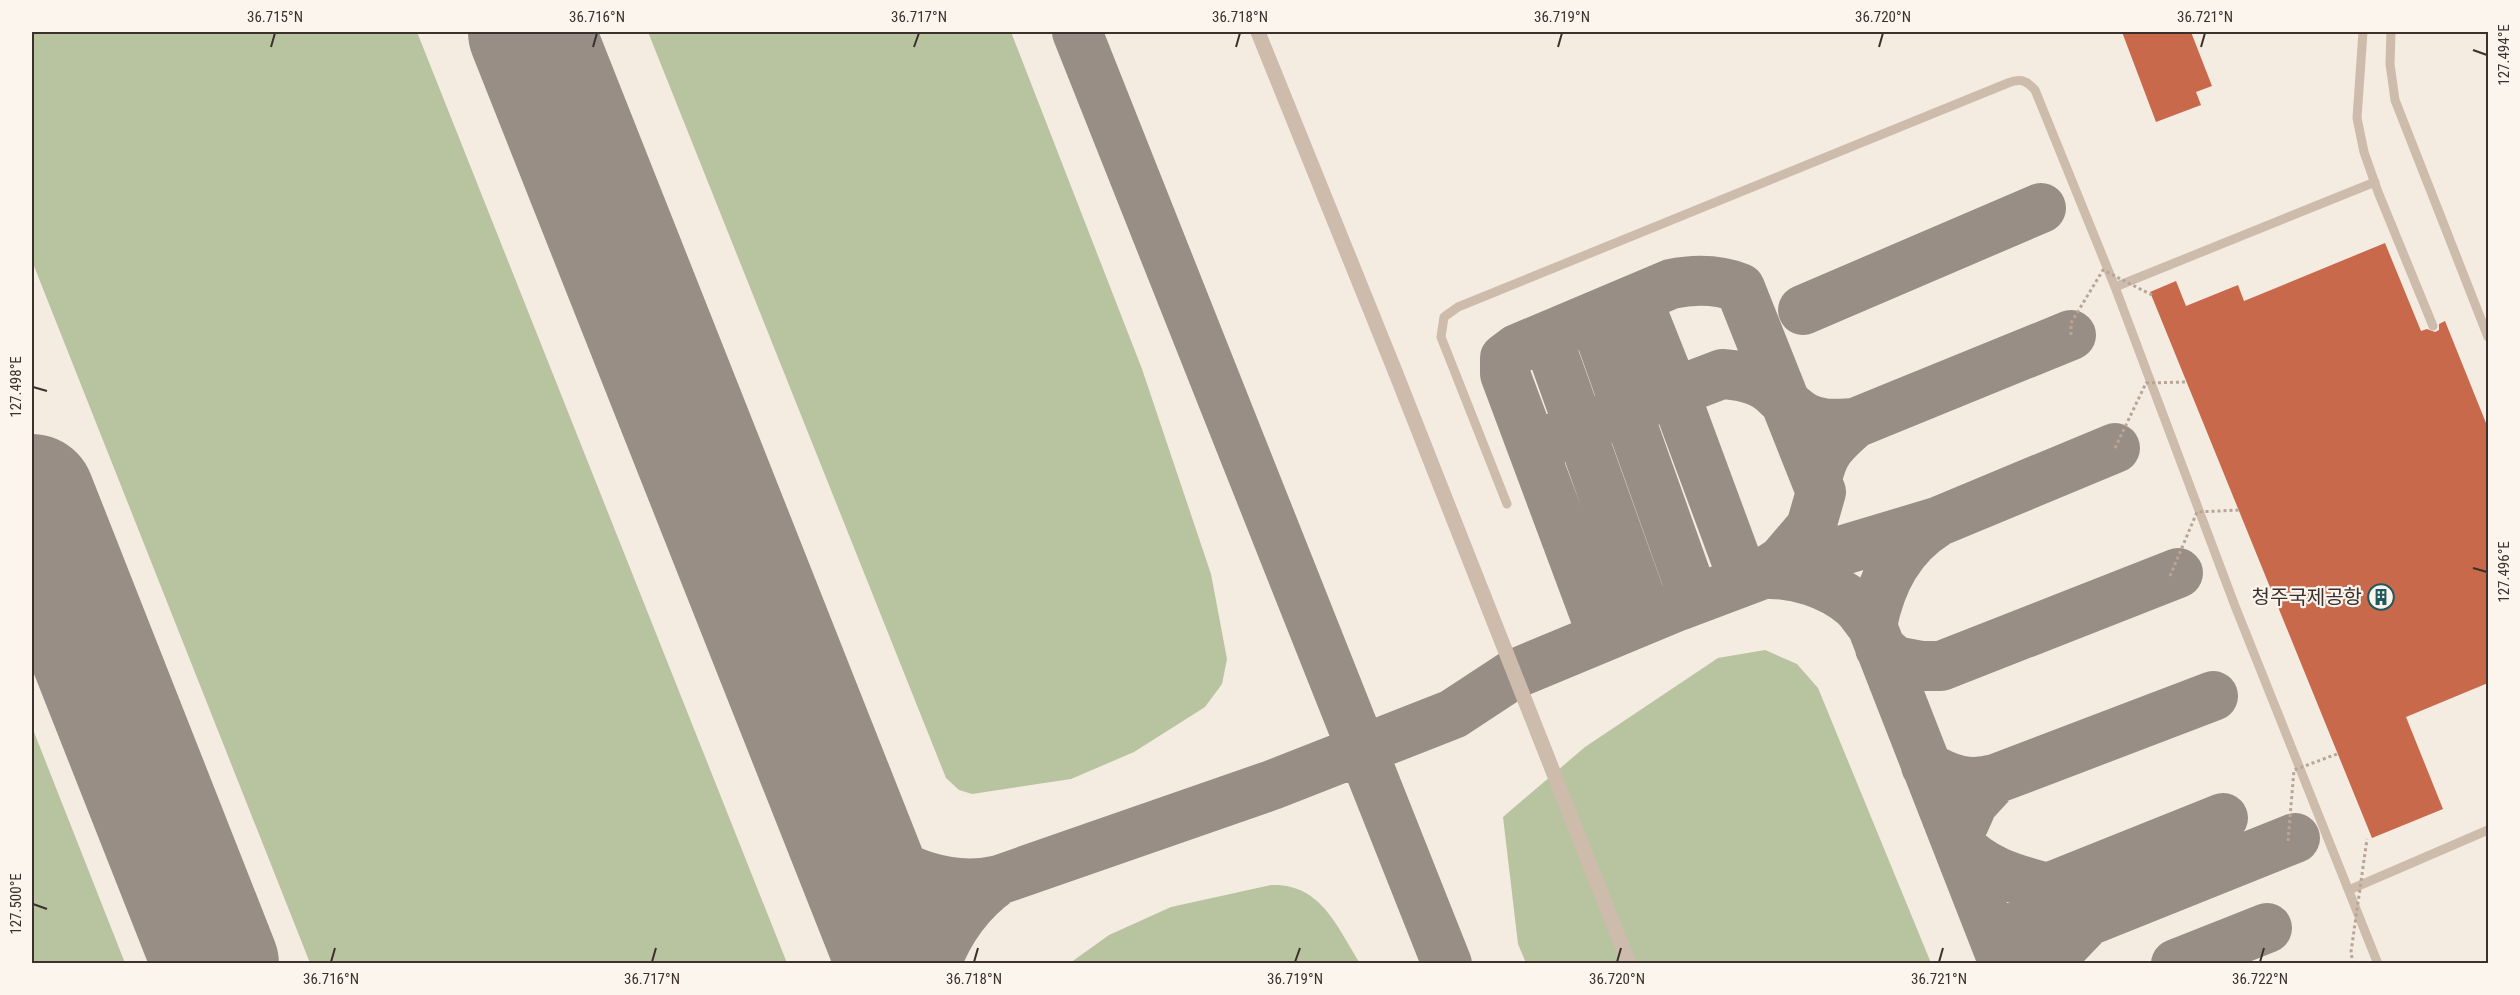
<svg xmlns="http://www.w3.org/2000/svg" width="2520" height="995" viewBox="0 0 2520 995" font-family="'Roboto Condensed','Noto Sans KR',sans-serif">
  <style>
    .green { fill: #b8c4a0 }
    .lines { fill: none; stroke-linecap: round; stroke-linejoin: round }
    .taxiway { stroke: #988e86; stroke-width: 50 }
    .runway { stroke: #988e86; stroke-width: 126 }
    .building { fill: #c8694b }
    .lane { stroke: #cdbbac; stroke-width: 9 }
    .street { stroke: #cdbbac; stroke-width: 15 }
    .path-bridge { stroke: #b9a596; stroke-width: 3; stroke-dasharray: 3 3; stroke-linecap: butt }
    .ticks { fill: none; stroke: #3b302b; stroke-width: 2 }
    .labels { text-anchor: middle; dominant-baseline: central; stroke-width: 4.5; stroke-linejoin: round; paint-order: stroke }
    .poi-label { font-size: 20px; fill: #3b302b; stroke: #fbf5ee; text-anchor: end }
    .neatline { fill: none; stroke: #3b302b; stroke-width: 2 }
    .ticks-label { font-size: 15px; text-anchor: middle; fill: #3b302b }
  </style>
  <rect width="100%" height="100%" fill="#f4ebe1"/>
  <!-- green -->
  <path class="green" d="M32 32H417L787 963H310L32 261Z
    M648 32H1011L1142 369 1211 574 1227 659 1222 684 1205 707 1134 752 1071 779 972 794 959 790 946 778Z
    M1765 650 1797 664 1818 688 1931 963H1526L1518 944 1503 817 1585 747 1718 658Z
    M32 727 125 963H32Z
    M1271 885C1321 883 1337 927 1360 963H1070L1109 935 1171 907Z"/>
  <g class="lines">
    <!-- taxiway -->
    <path class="taxiway" d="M1077 32 1447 964
      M1649 294 1642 304 1643 314 1674 392 1738 565
      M1803 310 2041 208
      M1607 311 1599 332 1688 582
      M1556 333 1551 348 1640 597
      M1855 423 2071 335
      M1540 464 1539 454 1546 441 1722 374C1739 375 1757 378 1771 389 1782 398 1791 410 1804 417 1820 426 1837 424 1855 423 1833 442 1822 452 1817 481
      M1766 574C1796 573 1830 584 1854 604 1861 610 1866 619 1872 626L2004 964
      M1596 618 1505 374V358L1517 349 1671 284C1695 279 1717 279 1740 288L1821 492 1811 527 1782 561 1765 572
      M1872 626C1880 584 1899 546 1936 523
      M1880 648 1895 661 1922 666H1941L2178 573
      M1926 766C1950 780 1968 786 1995 779L1973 803 1956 841C1980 870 2013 879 2048 888
      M1995 779 2213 696
      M835 799C845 813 853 830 865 841 900 874 952 891 999 880L1272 785 1453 714 1514 674 1678 606 1763 574 1937 522 2115 448
      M2088 921 2295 838
      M936 964C949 930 969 901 999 880
      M2016 964C2018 933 2027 910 2048 888L2223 818
      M2051 964 2061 949 2088 921 2054 923
      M2176 964 2267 928"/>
    <!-- runway -->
    <path class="runway" d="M531 32 900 964
      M32 497 216 964"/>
  </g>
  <!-- building -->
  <path class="building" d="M2122 32H2191L2212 86 2196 92 2201 105 2156 122Z
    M2385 243 2421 331 2427 329 2435 332 2439 330V324L2445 321 2488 428V683L2406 717 2443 809 2372 838 2150 292 2176 281 2186 306 2238 285 2244 301Z"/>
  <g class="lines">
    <!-- lane -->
    <path class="lane" d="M2363 32 2357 118 2364 152 2378 192 2433 326
      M2391 32 2390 64 2395 100 2488 337
      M2115 287 2375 182
      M1507 504 1441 337 1444 317 1458 307 2008 83C2020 78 2026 80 2035 90L2115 287 2235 606 2378 964
      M2349 890 2488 830"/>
    <!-- street -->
    <path class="street" d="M1258 32 1395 371 1629 964"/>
    <!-- path-bridge -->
    <path class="path-bridge" d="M2071 335V323L2103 270 2152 295
      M2115 448 2146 383 2187 382
      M2170 576 2197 512 2239 510
      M2288 841 2294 770 2337 754
      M2353 964 2351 952 2367 839"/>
  </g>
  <!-- ticks -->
  <path class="ticks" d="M271 47 275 33M593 47 597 33M914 47 919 33M1236 47 1240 33M1558 47 1562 33M1879 47 1883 33M2201 47 2205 33M2473 50 2487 55M33 387 47 391M2473 568 2487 572M33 904 47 909M331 962 335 948M652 962 656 948M974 962 978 948M1295 962 1300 948M1617 962 1621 948M1939 962 1943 948M2260 962 2264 948"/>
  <!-- icons -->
  <defs>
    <g id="building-ring" transform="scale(1.35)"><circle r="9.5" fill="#fbf5ee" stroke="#1f5a5e" stroke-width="1.5"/><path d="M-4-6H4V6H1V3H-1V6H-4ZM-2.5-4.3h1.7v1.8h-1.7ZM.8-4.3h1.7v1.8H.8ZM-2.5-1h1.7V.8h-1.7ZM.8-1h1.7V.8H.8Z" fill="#1f5a5e"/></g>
  </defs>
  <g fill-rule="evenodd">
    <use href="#building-ring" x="2381" y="597"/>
  </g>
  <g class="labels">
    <!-- poi labels -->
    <g class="poi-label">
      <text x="2362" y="597">청주국제공항</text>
    </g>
  </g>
  <!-- border -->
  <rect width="2520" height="995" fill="none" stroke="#fbf5ee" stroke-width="66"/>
  <rect x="33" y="33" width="2454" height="929" class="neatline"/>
  <g class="ticks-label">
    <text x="275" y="22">36.715°N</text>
    <text x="597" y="22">36.716°N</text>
    <text x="919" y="22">36.717°N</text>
    <text x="1240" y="22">36.718°N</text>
    <text x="1562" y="22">36.719°N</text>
    <text x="1883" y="22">36.720°N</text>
    <text x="2205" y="22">36.721°N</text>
    <text transform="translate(2504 55) rotate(-90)" y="5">127.494°E</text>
    <text transform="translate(16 387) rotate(-90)" y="5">127.498°E</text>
    <text transform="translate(2504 572) rotate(-90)" y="5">127.496°E</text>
    <text transform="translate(16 904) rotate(-90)" y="5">127.500°E</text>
    <text x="331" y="984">36.716°N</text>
    <text x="652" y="984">36.717°N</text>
    <text x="974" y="984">36.718°N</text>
    <text x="1295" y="984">36.719°N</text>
    <text x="1617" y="984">36.720°N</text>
    <text x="1939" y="984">36.721°N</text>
    <text x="2260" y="984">36.722°N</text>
  </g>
</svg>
